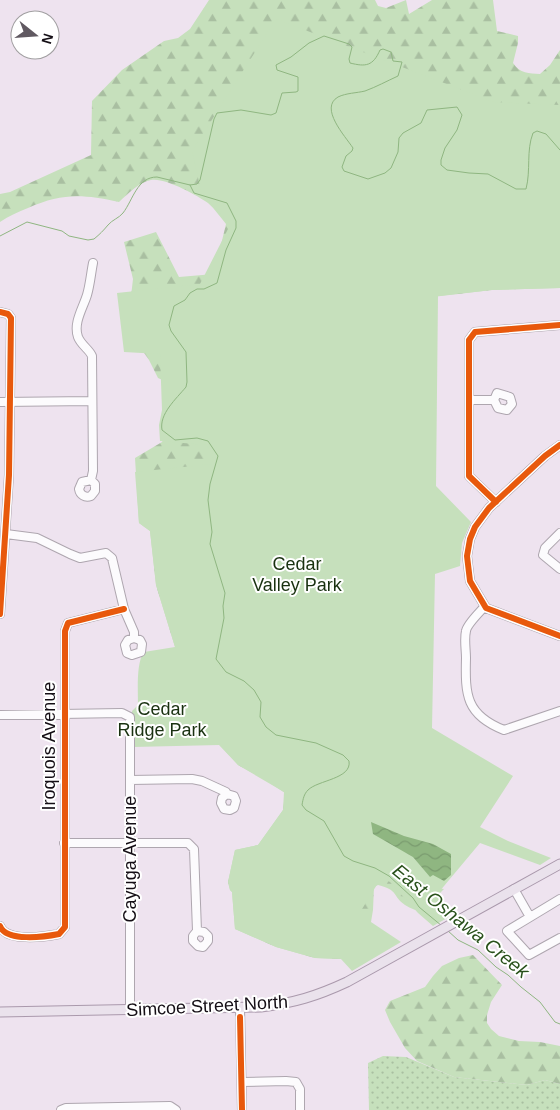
<svg xmlns="http://www.w3.org/2000/svg" width="560" height="1110" viewBox="0 0 560 1110" font-family="Helvetica,sans-serif">
  <style>
    .grass { fill: url(#grass-dots) }
    .forest { fill: url(#forest-firs) }
    .green { fill: #c6e0bc }
    .water { fill: url(#water-waves) }
    .lines { fill: none; stroke-linecap: round; stroke-linejoin: round }
    .stream { stroke: #8fb681; stroke-width: 1 }
    .minor-casing { stroke: #aea6af; stroke-width: 10 }
    .major-casing { stroke: #aa99ac; stroke-width: 11 }
    .minor { stroke: #fcfbfd; stroke-width: 8 }
    .major { stroke: #eae2ec; stroke-width: 9 }
    .cycleway-casing { stroke: #fff; stroke-width: 9 }
    .cycleway { stroke: #e8590c; stroke-width: 6 }
    .labels { text-anchor: middle; dominant-baseline: central; stroke-width: 4; stroke-linejoin: round; paint-order: stroke }
    .park-label { font-size: 18px; fill: #193110; stroke: #fff }
    .street-label { font-size: 18px; fill: #140e15; stroke: #fff }
    .water-label { font-size: 19px; font-style: italic; fill: #29511b; stroke: #fff }
  </style>
  <defs>
    <pattern id="grass-dots" width="8" height="8" patternUnits="userSpaceOnUse" patternTransform="scale(1.25)"><rect width="8" height="8" fill="#c6e0bc"/><path d="M2 2h.1M6 6h.1" fill="none" stroke="#a9bfa1" stroke-width="1.8" stroke-linecap="round"/></pattern>
    <pattern id="forest-firs" width="22" height="20" patternUnits="userSpaceOnUse" patternTransform="scale(1.25)"><rect width="22" height="20" fill="#c6e0bc"/><path d="M5 1l3.5 6h-7zM16 11l3.5 6h-7z" fill="#a9bfa1"/></pattern>
    <pattern id="water-waves" width="16" height="10" patternUnits="userSpaceOnUse" patternTransform="scale(1.25)"><rect width="16" height="10" fill="#8fb681"/><path d="M0 5q4-4 8 0t8 0" fill="none" stroke="#7a9b6f"/></pattern>
  </defs>
  <rect width="100%" height="100%" fill="#eee3ef"/>
  <!-- grass -->
  <path class="grass" d="M383 1056 406 1057 454 1077 527 1085 545 1080 560 1084V1110H369L368 1063Z"/>
  <!-- forest -->
  <path class="forest" d="M209 0H375L378 6 386 8 406 0 409 14 432 0H493L497 31 518 36V43L513 63C520 74 529 73 540 74L550 65 560 50V288L492 290 424 298 422 522 436 888 444 889 440 893 444 914C432 912 416 913 405 905 392 896 399 890 378 885L374 887 373 910 370 928 341 959 315 958 276 947 235 929 232 892 230 890 228 882 235 850 258 845 283 810 285 793 264 779 238 765 220 745H218L175 647 156 585 150 531 139 523 135 458 162 442 187 391 158 378 149 360 138 344 128 322 133 279 124 242 156 232 179 277 214 274 226 224C220 217 215 209 208 203 197 195 164 177 151 180 139 182 128 194 119 202 82 194 62 193 28 208 18 212 9 216 0 222V194L10 192 91 155 92 101 122 70 164 41 178 38 190 29Z
    M473 955 502 985 491 1002 487 1015V1023L491 1029 499 1036 519 1041 540 1042 560 1046V1084L545 1080 527 1085 454 1077 417 1061 405 1048 390 1022 385 1010 390 1001 425 987 433 976 442 966 459 958Z"/>
  <!-- green -->
  <path class="green" d="M276 19 494 102 560 105V288L492 290 438 296 436 486 471 522 462 543 460 566 435 574 432 728 513 776 480 827 508 841 551 858 540 865 480 843 439 892 449 917 433 926 418 913 390 882 381 878 359 914 401 942 352 971 341 959 315 958 276 947 235 929 232 892 230 890 228 882 235 850 258 845 283 810 284 792 238 765 219 745 133 747 132 711 138 705C138 692 136 662 144 652L175 647 156 585 150 531 139 523 135 472 212 464C214 455 212 451 206 445L160 441 159 425 162 410 160 354 124 352 117 293 200 284 230 225 201 191 192 151Z"/>
  <!-- water -->
  <path class="water" d="M371 822 404 836 433 844 451 854V875L444 881 433 875 430 877 413 857 373 834Z"/>
  <g class="lines">
    <!-- stream -->
    <path class="stream" d="M190 185 194 193 227 203 236 221V228L226 250 217 283 204 289H197L190 293 185 300 174 306 169 325 171 331 186 352 187 382 186 387C176 399 159 414 162 430L175 440 197 438 208 441 218 456 210 484 208 500 212 532 210 544 225 593 223 606 224 618 216 659 226 672 244 681 254 690 261 702 260 717 266 727 276 735 316 743 343 755 349 761C352 779 318 780 308 790 304 794 303 799 302 805L306 810 324 821 344 856 353 861 375 868 389 876 413 898 419 907 442 926
      M0 236 27 222 62 231 69 236 88 240 94 239C100 234 103 231 108 225 112 220 119 218 123 213 133 200 137 177 157 177L190 185 197 184 200 180 214 119 217 113 241 110 271 115 276 113 282 93 296 92 298 91V77L277 70 276 65 291 57 309 43 324 36 349 44 352 47 349 59 350 63C366 67 373 66 380 50L383 49 391 52 393 61 402 62 398 76C387 81 376 87 365 91 357 93 346 93 338 97 319 108 345 136 353 148L352 151 346 156 342 167 344 171 368 179 385 173 391 168 398 152 399 138 403 133 421 123 427 110 457 107 462 115 457 130 445 148 441 160V165L447 170 469 173 488 174 516 189H526C531 170 526 151 533 133L537 131 546 134 560 150
      M447 930 458 940 478 950 496 967 508 975 521 987 540 1002 555 1022 560 1024"/>
    <!-- minor casing -->
    <g class="minor-casing">
      <path id="minor" d="M0 312 8 314 11 318 9 475 0 614
        M469 400H494L497 393 510 397 512 404 507 410 498 408 494 400
        M0 402 92 401
        M560 445 545 456 489 508 475 527 470 539 467 556 470 581 486 608 560 636
        M91 480 95 484V491L91 496C85 498 80 495 79 489L82 482 91 480 93 471 92 356C89 349 81 345 78 337 73 323 83 308 87 295 90 285 91 273 93 263
        M496 502 469 476V340L475 332 560 325
        M560 533 545 548 543 555 560 569
        M6 534 37 538 70 554 80 558 106 553 112 558 124 609 134 632V638L140 640 142 644 141 652 132 655 127 653 125 645 128 640 134 638
        M485 606C480 612 467 624 466 631 464 639 466 650 466 658 465 695 466 715 504 730L560 711
        M0 715 122 713 130 717V1010
        M130 780 192 779 202 781 226 792 227 794 222 798 221 803 224 809 230 810 234 808 236 801 234 796 227 794
        M64 843H188L194 849 197 931 193 936V941L198 946 203 947 208 941V936L204 932 197 931
        M514 889 530 917
        M560 899 507 931 529 955 560 938
        M0 926C6 942 44 937 59 934L65 927V631L68 623 124 609
        M240 1007 242 1110
        M242 1082 286 1081 296 1082 300 1089V1110
        M61 1110 66 1108 170 1106 176 1110"/>
    </g>
    <!-- major casing -->
    <g class="major-casing">
      <path id="major" d="M0 1012 261 1007C294 1003 317 996 347 982L560 864"/>
    </g>
    <!-- minor -->
    <use href="#minor" class="minor"/>
    <!-- major -->
    <use href="#major" class="major"/>
    <!-- cycleway casing -->
    <g class="cycleway-casing">
      <path id="cycleway" d="M0 312 8 314 11 318 9 475 0 614
        M560 445 545 456 489 508 475 527 470 539 467 556 470 581 486 608 560 636
        M496 502 469 476V340L475 332 560 325
        M0 926C6 942 44 937 59 934L65 927V631L68 623 124 609
        M240 1017 242 1110"/>
    </g>
    <!-- cycleway -->
    <use href="#cycleway" class="cycleway"/>
  </g>
  <g class="labels">
    <!-- park labels -->
    <g class="park-label">
      <text x="297" y="564">Cedar<tspan x="297" dy="21">Valley Park</tspan></text>
      <text x="162" y="709">Cedar<tspan x="162" dy="21">Ridge Park</tspan></text>
    </g>
    <!-- street labels -->
    <g class="street-label">
      <text transform="translate(49 746) rotate(-90)">Iroquois Avenue</text>
      <text transform="translate(130 859) rotate(-90)">Cayuga Avenue</text>
      <text transform="translate(207 1006) rotate(-3)">Simcoe Street North</text>
    </g>
    <!-- water labels -->
    <g class="water-label">
      <text transform="translate(461 921) rotate(39)">East Oshawa Creek</text>
    </g>
  </g>
  <!-- north arrow -->
  <g transform="translate(35 35) rotate(107)"><circle r="24" fill="#ffffff" stroke="#a19fa1"/>
  <path d="M0-4L9 19L0 12L-9 19Z" fill="#605961"/>
  <text y="-8" font-size="14" font-weight="bold" text-anchor="middle" fill="#140e15">N</text>
  </g>
</svg>
